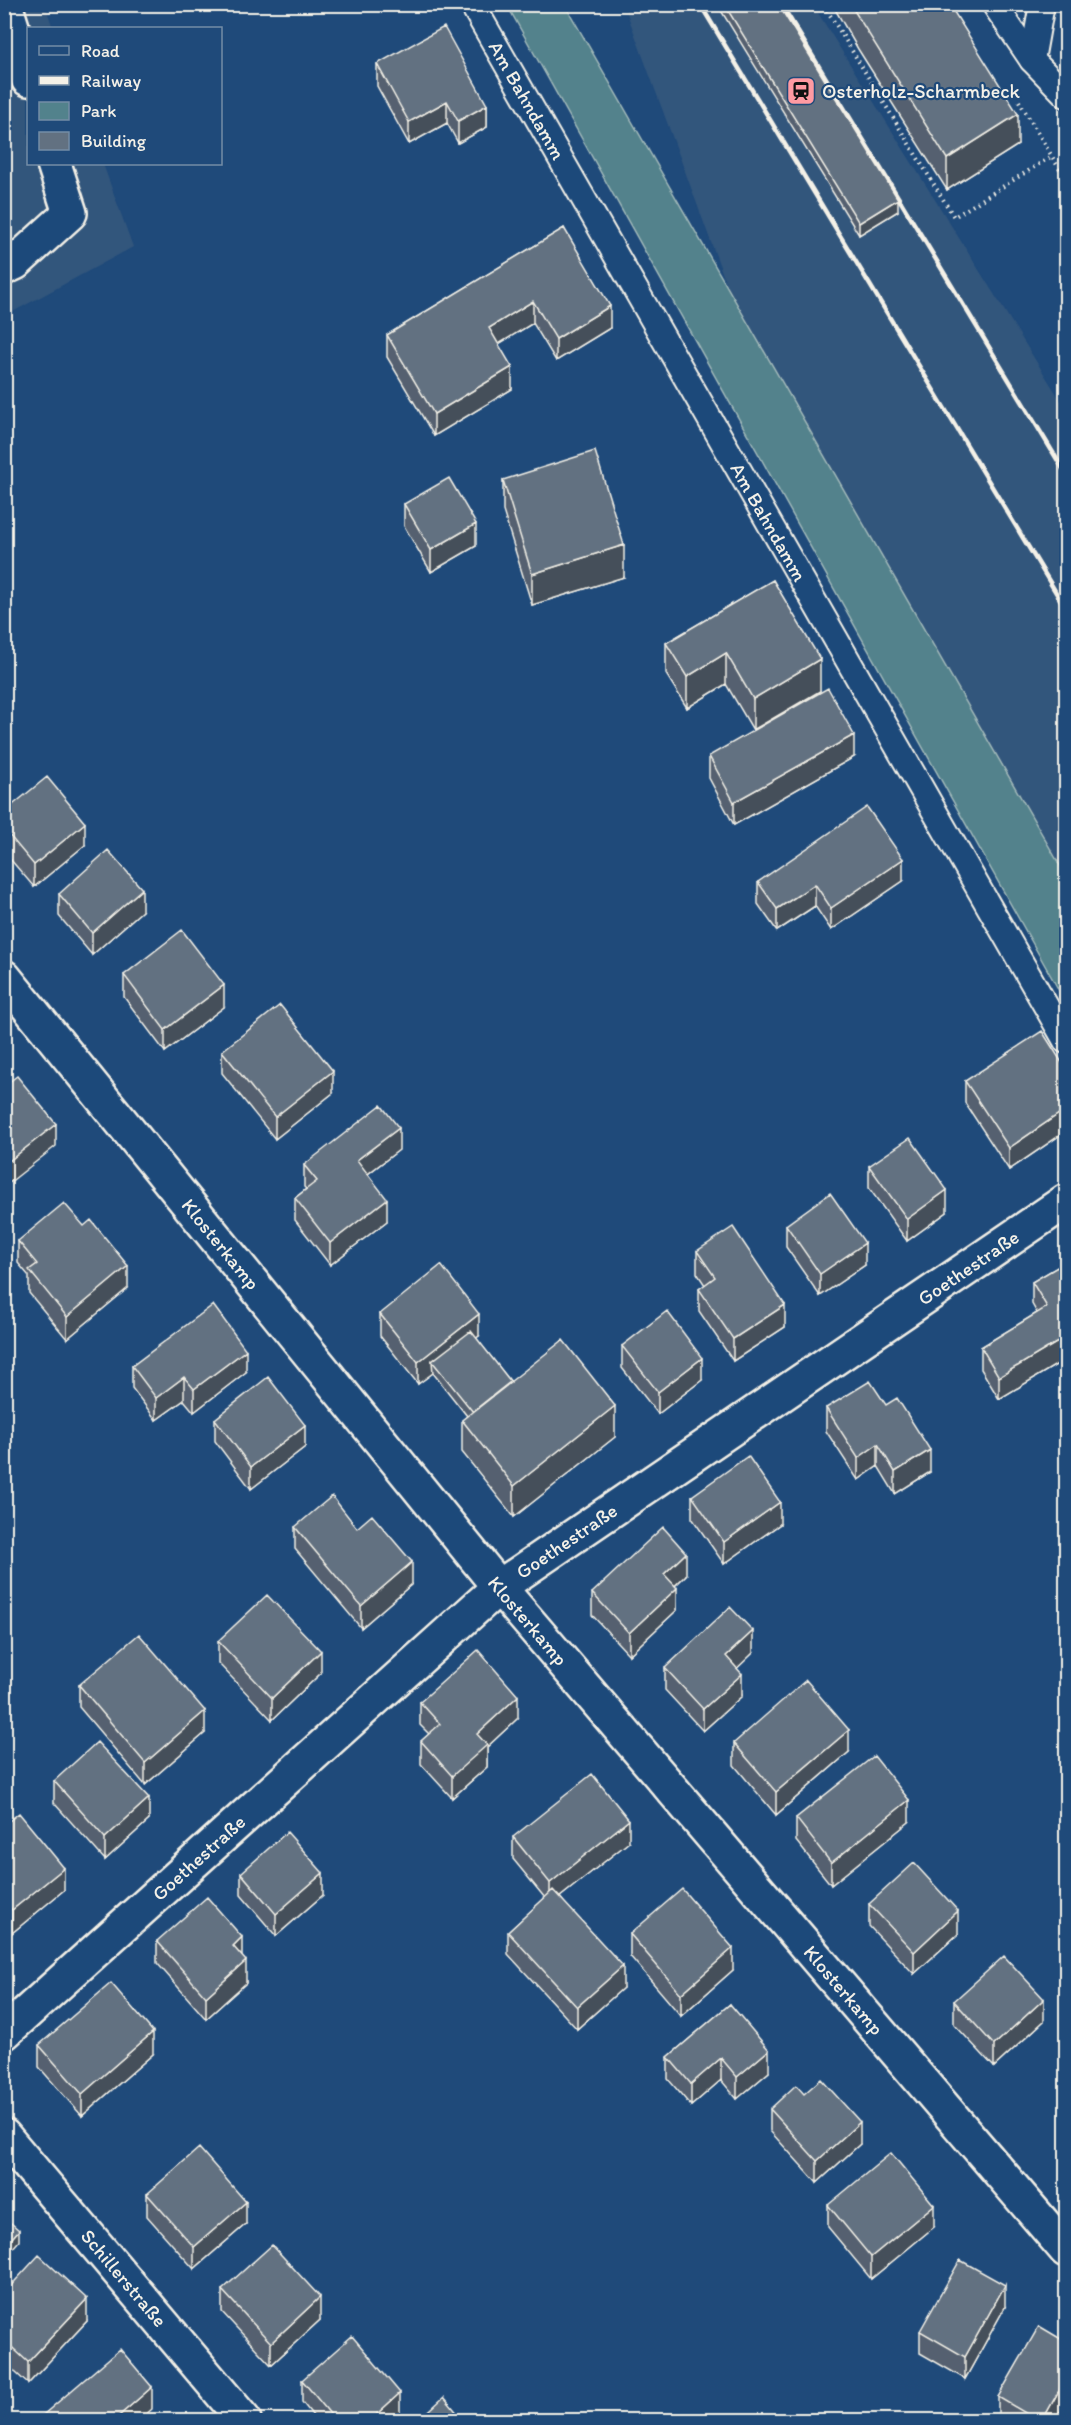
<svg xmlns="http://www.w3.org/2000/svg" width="1071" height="2425" viewBox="0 0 1071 2425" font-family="Itim,sans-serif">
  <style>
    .built { fill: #33567c }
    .green { fill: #52828c; stroke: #a3baba; stroke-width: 1.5 }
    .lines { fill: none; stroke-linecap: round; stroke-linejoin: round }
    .service-casing { stroke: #f4f1e8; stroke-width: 28 }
    .minor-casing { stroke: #f4f1e8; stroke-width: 38 }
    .path { stroke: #f4f1e8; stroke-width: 4; stroke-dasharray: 1.5 4.5; stroke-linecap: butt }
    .service { stroke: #1f4a7a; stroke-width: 24 }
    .minor { stroke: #1f4a7a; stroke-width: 33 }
    .rail { stroke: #f4f1e8; stroke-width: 4.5 }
    .wall { fill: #54616f; stroke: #f4f1e8; stroke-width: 1.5 }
    .shaded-wall { fill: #454f5a; stroke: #f4f1e8; stroke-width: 1.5 }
    .building { fill: #627181; stroke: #f4f1e8; stroke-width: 1.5 }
    .labels { text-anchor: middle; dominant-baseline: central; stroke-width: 4.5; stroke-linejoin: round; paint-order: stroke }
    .poi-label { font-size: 20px; fill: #f4f1e8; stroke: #1f4a7a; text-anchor: start }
    .street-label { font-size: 20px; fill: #f4f1e8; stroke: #1f4a7a }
  </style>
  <rect width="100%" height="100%" fill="#1f4a7a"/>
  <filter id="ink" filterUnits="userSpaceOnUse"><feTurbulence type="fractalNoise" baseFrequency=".0167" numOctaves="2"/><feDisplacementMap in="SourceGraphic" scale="12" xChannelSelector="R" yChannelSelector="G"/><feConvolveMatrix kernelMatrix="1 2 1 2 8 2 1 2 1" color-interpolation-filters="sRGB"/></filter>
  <g filter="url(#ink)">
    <!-- built -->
    <path class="built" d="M5 5H45L53 28H28V164H103L133 247 5 316Z
      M624 5H813L1066 409V911L744 332Z"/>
    <!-- green -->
    <path class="green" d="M507 5H565L1066 876V1003Z"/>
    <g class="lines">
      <!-- service casing -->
      <g class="service-casing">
        <g id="service">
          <path id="s1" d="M472 4 1066 1041"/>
          <path d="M994 4 1032 60 1066 95"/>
          <path d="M1032 60 1042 4"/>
        </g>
      </g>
      <!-- minor casing -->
      <g class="minor-casing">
        <g id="minor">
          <path d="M5 4 28 79"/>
          <path d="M4 268 15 263 70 213 54 164"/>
          <path id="s2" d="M4 977 499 1587 1066 2250"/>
          <path id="s3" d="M4 2033 499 1587 1066 1201"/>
          <path id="s4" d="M4 2136 244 2420"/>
        </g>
      </g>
      <!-- path -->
      <path class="path" d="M827 10 954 217 1052 156
        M1019 101 1066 180"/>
      <!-- service -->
      <use href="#service" class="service"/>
      <!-- minor -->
      <use href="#minor" class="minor"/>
      <!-- rail -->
      <path class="rail" d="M700 4 1066 609
        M781 4 1066 474"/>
    </g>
    <!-- wall -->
    <path class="wall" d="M717 4H778L898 211 859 235Z
      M832 4H949L1018 145 947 190 858 49Z
      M377 64 487 105V127L458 143 447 123 409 144 377 86Z
      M564 228 610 328 556 361 533 323 498 344 512 389 434 436 387 357V335Z
      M503 480 624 577 532 605 503 511Z
      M404 504 476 546 431 572 404 526Z
      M773 580 820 691 753 730 726 684 687 708 666 674V643Z
      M709 756 854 757 734 825 709 778Z
      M4 812 85 845 34 887 4 852Z
      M903 881 831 930 815 906 777 931 758 904V882Z
      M59 894 142 911 92 955 59 916Z
      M124 975 224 1007 165 1052 124 997Z
      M222 1051 333 1093 275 1139 222 1073Z
      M1066 1069V1131L1009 1170 965 1103V1081Z
      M399 1150 368 1174 387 1221 330 1265 295 1220V1198L306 1189 304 1187V1165Z
      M869 1166 947 1212 907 1241 869 1188Z
      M786 1225 865 1265 820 1296 786 1247Z
      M18 1241 128 1288 67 1339 29 1293V1276L18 1263Z
      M697 1251 785 1327 733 1361 699 1311V1289L705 1285 697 1273Z
      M1066 1262V1359L999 1399 981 1369V1347L1037 1313 1032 1304V1282Z
      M380 1314 479 1336 476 1338 511 1382 615 1437 514 1517 462 1452V1420L467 1416 433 1373 418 1384 380 1336Z
      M622 1346 702 1380 658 1414 622 1368Z
      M132 1366 246 1372 194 1412 184 1400 156 1420 132 1388Z
      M826 1408 930 1472 895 1494 878 1466 858 1480 826 1431Z
      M215 1419 305 1447 251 1489 215 1441Z
      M692 1496 780 1524 724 1564 692 1518Z
      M295 1527 357 1528 412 1584 361 1628 295 1549Z
      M686 1575 675 1586 677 1610 629 1655 592 1615V1593Z
      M218 1641 321 1673 272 1720 218 1663Z
      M753 1653 737 1668 742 1696 703 1731 665 1690V1668Z
      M79 1685 205 1733 145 1785 79 1707Z
      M420 1702 518 1718 487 1747V1767L452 1798 421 1764V1741L429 1734 420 1725Z
      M734 1743 849 1752 776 1815 734 1765Z
      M54 1781 149 1820 105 1860 54 1803Z
      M796 1818 909 1822 831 1885 796 1841Z
      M4 1825 64 1890 12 1933 4 1923Z
      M513 1837 629 1842 560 1897 623 1988 577 2029 508 1954V1932L545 1898 513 1859Z
      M241 1873 323 1895 276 1936 241 1895Z
      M869 1904 958 1934 914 1974 869 1926Z
      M630 1934 733 1970 681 2016 630 1956Z
      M157 1941 242 1957 246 1983 206 2019 157 1963Z
      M954 2001 1044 2021 994 2067 954 2024Z
      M730 2004 769 2072 737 2099 721 2080 691 2106 668 2079V2057Z
      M39 2045 153 2054 82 2116 39 2067Z
      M804 2094 860 2144 817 2183 770 2131V2109Z
      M147 2194 246 2224 194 2269 147 2216Z
      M828 2205 934 2227 871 2279 828 2227Z
      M222 2290 320 2320 271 2365 222 2312Z
      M4 2293 87 2321 28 2384 4 2362Z
      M1005 2307 965 2379 920 2353V2331Z
      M1066 2342V2400L1055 2421H1000L998 2420V2397Z
      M302 2380 400 2415 394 2421H317L302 2402Z"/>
    <!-- shaded-wall -->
    <path class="shaded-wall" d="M447 101V123L409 144V122Z
      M487 105V127L458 143V121Z
      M1018 114V145L947 190V159Z
      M898 199V211L859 235V223Z
      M7 201V240H4V202Z
      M533 301V323L489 350V328Z
      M610 306V328L556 361V339Z
      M512 367V389L434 436V414Z
      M476 524V546L431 572V550Z
      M624 545V577L532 605V574Z
      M726 653V684L687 708V677Z
      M820 659V691L753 730V699Z
      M854 735V757L734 825V802Z
      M7 742V764L4 767V745Z
      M85 823V845L34 887V865Z
      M903 859V881L831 930V908Z
      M815 884V906L777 931V909Z
      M142 889V911L92 955V933Z
      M224 985V1007L165 1052V1030Z
      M333 1071V1093L275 1139V1117Z
      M1066 1109V1131L1009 1170V1148Z
      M56 1124V1146L4 1187V1165Z
      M399 1128V1150L357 1182V1160Z
      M947 1190V1212L907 1241V1219Z
      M387 1199V1221L330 1265V1243Z
      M865 1243V1265L820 1296V1274Z
      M128 1266V1288L67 1339V1317Z
      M785 1305V1327L733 1361V1339Z
      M479 1314V1336L438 1368 432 1361 433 1373 418 1384V1362Z
      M1066 1337V1359L999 1399V1377Z
      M246 1350V1372L194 1412V1389Z
      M702 1358V1380L658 1414V1392Z
      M184 1377V1400L156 1420V1398Z
      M615 1406V1437L514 1517V1486Z
      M305 1425V1447L251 1489V1467Z
      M878 1444V1466L858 1480V1458Z
      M930 1450V1472L895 1494V1472Z
      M780 1502V1524L724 1564V1542Z
      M686 1553V1575L664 1596V1574Z
      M412 1562V1584L361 1628V1606Z
      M677 1588V1610L629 1655V1633Z
      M753 1631V1653L726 1679V1656Z
      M321 1651V1673L272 1720V1698Z
      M742 1674V1696L703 1731V1709Z
      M518 1696V1718L487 1747V1767L452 1798V1776L477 1734Z
      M205 1711V1733L145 1785V1763Z
      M849 1730V1752L776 1815V1792Z
      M149 1798V1820L105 1860V1838Z
      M909 1800V1822L831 1885V1863Z
      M629 1820V1842L550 1905V1883Z
      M64 1868V1890L12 1933V1910Z
      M323 1873V1895L276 1936V1914Z
      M958 1911V1934L914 1974V1952Z
      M242 1937V1959L233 1946Z
      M733 1948V1970L681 2016V1994Z
      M246 1961V1983L206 2019V1997Z
      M623 1966V1988L577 2029V2007Z
      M1044 1999V2021L994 2067V2045Z
      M153 2032V2054L82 2116V2094Z
      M769 2050V2072L737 2099V2077Z
      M721 2058V2080L691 2106V2084Z
      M860 2122V2144L817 2183V2161Z
      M246 2202V2224L194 2269V2247Z
      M934 2205V2227L871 2279V2257Z
      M19 2230V2241L4 2258V2247Z
      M1005 2285V2307L965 2379V2357Z
      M320 2297V2320L271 2365V2343Z
      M87 2299V2321L28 2384V2362Z
      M1066 2378V2400L1055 2421H1042Z
      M152 2387V2409L139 2421H113Z
      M400 2393V2415L394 2421H369Z"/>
    <!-- building -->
    <path class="building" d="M724 4H778L898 199 859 223Z
      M850 4H949L1018 114 947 159Z
      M444 27 487 105 458 121 447 101 409 122 377 64Z
      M4 190 7 201 4 202Z
      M564 228 610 306 556 339 533 301 489 328 512 367 434 414 387 335Z
      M595 451 624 545 532 574 503 480Z
      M449 478 476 524 431 550 404 504Z
      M773 580 820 659 753 699 726 653 687 677 666 643Z
      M828 688 854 735 734 802 709 756Z
      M47 777 85 823 34 865 4 829V812Z
      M867 807 903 859 831 908 815 884 777 909 758 882Z
      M108 850 142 889 92 933 59 894Z
      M182 930 224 985 165 1030 124 975Z
      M280 1005 333 1071 275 1117 222 1051Z
      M1042 1031 1066 1069V1109L1009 1148 965 1081Z
      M17 1076 56 1124 4 1165V1086Z
      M381 1105 399 1128 357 1160 387 1199 330 1243 295 1198 317 1181 304 1165Z
      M910 1138 947 1190 907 1219 869 1166Z
      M830 1193 865 1243 820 1274 786 1225Z
      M64 1203 84 1226 91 1220 128 1266 67 1317 29 1270 37 1264 18 1241Z
      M733 1227 785 1305 733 1339 699 1289 715 1277 697 1251Z
      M1066 1262V1337L999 1377 981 1347 1047 1307 1032 1282Z
      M441 1265 479 1314 418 1362 380 1314Z
      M213 1305 246 1350 194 1389 184 1377 156 1398 132 1366Z
      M667 1311 702 1358 658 1392 622 1346Z
      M471 1331 511 1382 473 1412 432 1361Z
      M563 1340 615 1406 514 1486 462 1420Z
      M268 1377 305 1425 251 1467 215 1419Z
      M870 1381 886 1405 897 1398 930 1450 895 1472 878 1444 858 1458 826 1408Z
      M748 1456 780 1502 724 1542 692 1496Z
      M332 1496 357 1528 372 1515 412 1562 361 1606 295 1527Z
      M663 1527 686 1553 664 1574 677 1588 629 1633 592 1593Z
      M267 1595 321 1651 272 1698 218 1641Z
      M730 1607 753 1631 726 1656 742 1674 703 1709 665 1668Z
      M139 1634 205 1711 145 1763 79 1685Z
      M478 1650 518 1696 477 1734 487 1745 452 1776 421 1741 440 1724 420 1702Z
      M806 1680 849 1730 776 1792 734 1743Z
      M97 1742 149 1798 105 1838 54 1781Z
      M874 1756 909 1800 831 1863 796 1818Z
      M592 1774 629 1820 550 1883 513 1837Z
      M19 1813 64 1868 12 1910 4 1901V1825Z
      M287 1832 323 1873 276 1914 241 1873Z
      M914 1863 958 1911 914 1952 869 1904Z
      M682 1889 733 1948 681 1994 630 1934Z
      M553 1890 623 1966 577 2007 508 1932Z
      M207 1897 242 1937 233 1946 246 1961 206 1997 157 1941Z
      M1004 1956 1044 1999 994 2045 954 2001Z
      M111 1983 153 2032 82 2094 39 2045Z
      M730 2004 769 2050 737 2077 721 2058 691 2084 668 2057Z
      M821 2079 860 2122 817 2161 770 2109 796 2085 804 2094Z
      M199 2148 246 2202 194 2247 147 2194Z
      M891 2153 934 2205 871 2257 828 2205Z
      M4 2217 19 2230 4 2247Z
      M272 2245 320 2297 271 2343 222 2290Z
      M39 2255 87 2299 28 2362 4 2340V2293Z
      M960 2260 1005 2285 965 2357 920 2331Z
      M1039 2326 1066 2342V2378L1042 2421H1039L998 2397Z
      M352 2336 400 2393 369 2421H336L302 2380Z
      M120 2349 152 2387 113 2421H36Z
      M444 2397 464 2421H418Z
      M171 2417 174 2421H167Z"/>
  </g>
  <!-- icons -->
  <defs>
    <g id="station-square" transform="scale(1.5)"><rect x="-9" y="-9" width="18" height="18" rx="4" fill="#ff9aa2" stroke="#1f4a7a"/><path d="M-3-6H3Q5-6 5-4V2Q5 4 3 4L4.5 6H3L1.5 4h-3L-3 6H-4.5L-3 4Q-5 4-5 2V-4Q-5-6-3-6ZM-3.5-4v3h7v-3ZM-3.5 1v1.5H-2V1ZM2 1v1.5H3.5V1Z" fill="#111"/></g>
  </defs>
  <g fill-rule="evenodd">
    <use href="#station-square" x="801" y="91"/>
  </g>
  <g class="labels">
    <!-- poi labels -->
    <g class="poi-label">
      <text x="822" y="91">Osterholz-Scharmbeck</text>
    </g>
    <!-- street labels -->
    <g class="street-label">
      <text stroke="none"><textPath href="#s1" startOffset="111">Am Bahndamm</textPath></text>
      <text stroke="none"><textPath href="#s1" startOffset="597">Am Bahndamm</textPath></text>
      <text stroke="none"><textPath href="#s2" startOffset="344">Klosterkamp</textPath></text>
      <text stroke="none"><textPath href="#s3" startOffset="1234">Goethestraße</textPath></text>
      <text stroke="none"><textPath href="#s3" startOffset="748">Goethestraße</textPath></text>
      <text stroke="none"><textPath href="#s2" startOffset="830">Klosterkamp</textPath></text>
      <text stroke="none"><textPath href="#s3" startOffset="262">Goethestraße</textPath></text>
      <text stroke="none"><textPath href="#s2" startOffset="1316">Klosterkamp</textPath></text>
      <text stroke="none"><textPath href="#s4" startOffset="186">Schillerstraße</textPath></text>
    </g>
  </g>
  <!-- margin -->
  <rect width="1071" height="2425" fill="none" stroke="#1f4a7a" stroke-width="24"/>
  <rect x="12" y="12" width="1047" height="2401" fill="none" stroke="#f4f1e8" stroke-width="2" filter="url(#ink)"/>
  <!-- legend -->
  <rect x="27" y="27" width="195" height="138" fill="#1f4a7a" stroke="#748da6" stroke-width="1.5"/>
  <rect x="39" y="46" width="30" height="9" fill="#1f4a7a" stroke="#748da6" stroke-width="1.5"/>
  <text x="81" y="57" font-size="18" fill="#f4f1e8">Road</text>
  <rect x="39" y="76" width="30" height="9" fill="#f4f1e8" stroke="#748da6" stroke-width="1.5"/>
  <text x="81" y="87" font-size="18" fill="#f4f1e8">Railway</text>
  <rect x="39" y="102" width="30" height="18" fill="#52828c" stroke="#748da6" stroke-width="1.5"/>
  <text x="81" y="117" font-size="18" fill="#f4f1e8">Park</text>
  <rect x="39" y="132" width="30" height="18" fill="#627181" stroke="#748da6" stroke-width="1.5"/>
  <text x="81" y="147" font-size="18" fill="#f4f1e8">Building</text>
</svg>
